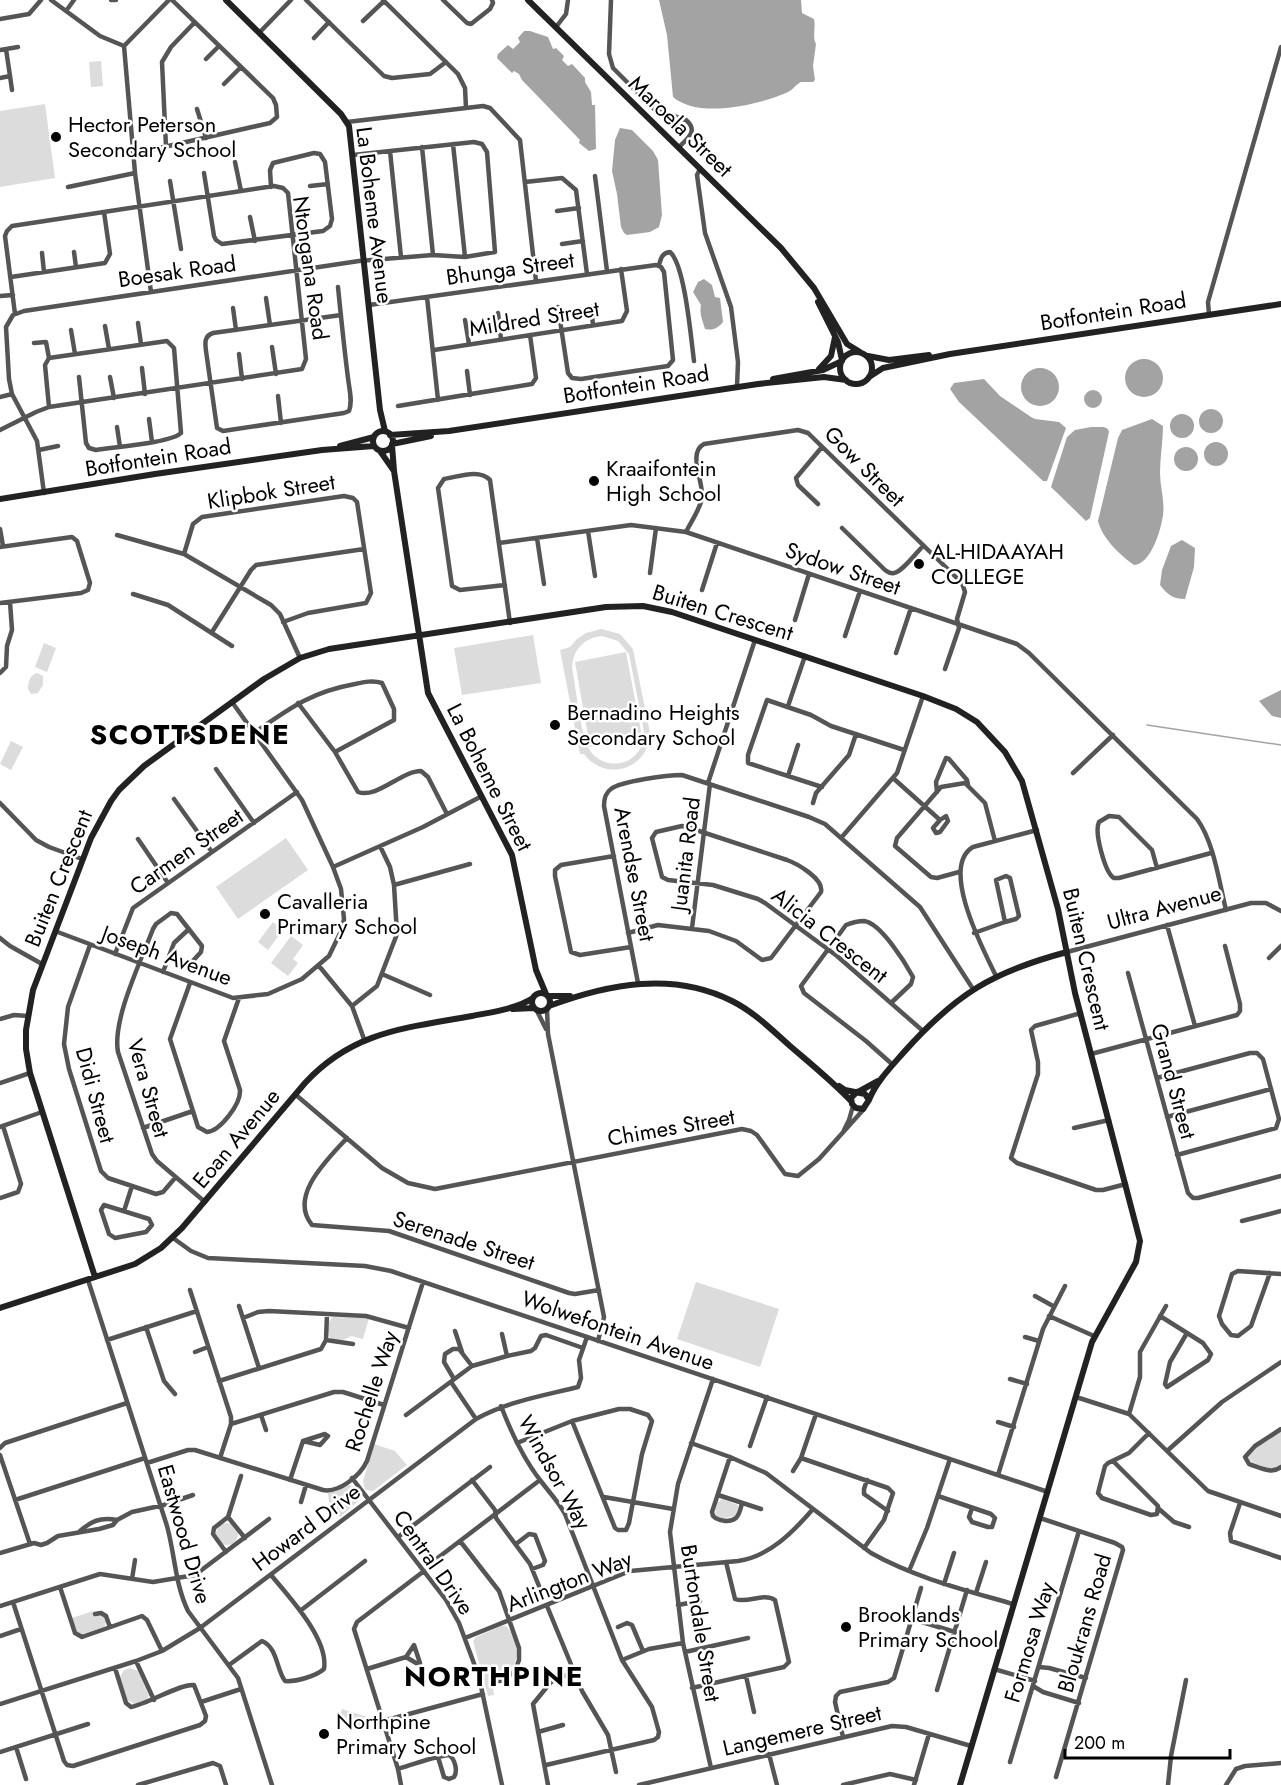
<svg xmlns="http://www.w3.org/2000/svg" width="1281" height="1785" viewBox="0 0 1281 1785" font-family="Jost,sans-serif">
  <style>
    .green { fill: #dcdcdc; fill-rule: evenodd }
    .water { fill: #a3a3a3 }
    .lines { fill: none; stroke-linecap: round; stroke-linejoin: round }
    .stream { stroke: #a3a3a3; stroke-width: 1.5 }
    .street { stroke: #555; stroke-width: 4.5 }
    .secondary { stroke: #222; stroke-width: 6 }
    .poi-dot { fill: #000; stroke: #fff; stroke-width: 2 }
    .labels { text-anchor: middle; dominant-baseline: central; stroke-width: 5; stroke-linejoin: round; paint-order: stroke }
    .poi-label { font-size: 22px; fill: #000; stroke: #fff; text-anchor: start }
    .street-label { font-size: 22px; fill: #000; stroke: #fff }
    .district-label { font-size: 28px; font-weight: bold; letter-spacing: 1.5px; fill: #000; stroke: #fff }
  </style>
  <rect width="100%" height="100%" fill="#fff"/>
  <!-- green -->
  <path class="green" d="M101 61 103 86 91 87 89 62Z
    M45 104 55 178 0 187V111Z
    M601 629 620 634 633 649 650 733C649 769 606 783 584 754H580L560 650 570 647 577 639 586 633ZM602 636 618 641 629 654 644 732C644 744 639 754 629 760 614 768 595 762 588 747 580 730 576 688 572 668 573 649 584 638 602 636Z
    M533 635 541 683 462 695 454 648Z
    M44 643 56 648 47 672 35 667Z
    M626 652 642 737 590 747 575 662Z
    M37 673 43 676V685L38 693 31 694 28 689C28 682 30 675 37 673Z
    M11 741 23 747 11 770 0 764Z
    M286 838 308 870 238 919 216 887Z
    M273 922 283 930 268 950 258 942Z
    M291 936 303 945 293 959 298 963 288 976 271 963Z
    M696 1282 779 1309 760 1367 677 1339Z
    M333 1317 369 1318 363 1339 351 1336 341 1341 331 1339C326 1333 327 1321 333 1317Z
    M1281 1431V1464C1272 1473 1260 1465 1250 1461L1247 1457 1249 1455 1267 1439Z
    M374 1444 395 1451 407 1465 373 1491 365 1490 363 1481Z
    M346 1485 354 1486 361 1494V1499L340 1517 329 1502 328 1493 337 1491Z
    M722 1499 738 1505V1509L735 1516 720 1519 715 1515 717 1503Z
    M216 1534a11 11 0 1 1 22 0a11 11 0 1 1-22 0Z
    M93 1611 95 1616 99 1615 104 1617 106 1622 104 1627 83 1634 77 1633 72 1618Z
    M501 1626H506C520 1640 520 1664 506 1677L491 1678 494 1695 488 1696 473 1641 476 1637Z
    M130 1668 138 1671 149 1696 145 1701 134 1704 127 1700 120 1677 124 1670Z
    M342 1709 371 1718 366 1731 338 1722Z"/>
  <!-- water -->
  <path class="water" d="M659 0H801L802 13 814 19C816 27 812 37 816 44L813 66 815 80 813 82H801C795 85 792 91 786 93 758 105 698 119 673 97L667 35Z
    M524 31H530L548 37 553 49 556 48 564 56 562 60 568 66 572 64 585 78V82L591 92 592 105H595L596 149 589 151 579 143 580 140 522 80 519 74 514 71 512 73 497 58 498 54 508 45 513 49 520 42 518 38Z
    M620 128 632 130 653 151 658 160 662 215 659 227 650 232 627 235 624 233 621 227 617 194 612 171 615 140Z
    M704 279 712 285 715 297 720 298 723 322C718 328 713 331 705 329 703 321 699 314 701 305L693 292 698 282Z
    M1125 378a19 19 0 1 1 38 0a19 19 0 1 1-38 0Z
    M1021 387a19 19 0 1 1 38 0a19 19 0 1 1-38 0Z
    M984 379 1000 396 1031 417 1035 419 1059 422 1066 428 1047 481H1043L959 402 950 389 954 383Z
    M1084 399a9 9 0 1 1 18 0a9 9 0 1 1-18 0Z
    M1199 421a12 12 0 1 1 24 0a12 12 0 1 1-24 0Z
    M1170 426a12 12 0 1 1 24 0a12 12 0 1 1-24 0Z
    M1152 419 1163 426C1163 441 1160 457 1160 473 1160 487 1165 501 1163 515 1161 530 1151 564 1134 565 1120 555 1102 538 1098 521L1118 438 1122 430Z
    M1091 427H1104L1108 429 1109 432 1090 518 1086 521 1051 487 1067 437 1075 430Z
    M1204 454a12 12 0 1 1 24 0a12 12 0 1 1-24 0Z
    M1174 459a12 12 0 1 1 24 0a12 12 0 1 1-24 0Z
    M1182 540 1195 548 1194 567 1185 599C1173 599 1168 595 1160 585L1162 570 1171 546Z
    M1281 690V718L1272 716 1259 701Z"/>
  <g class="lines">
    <!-- stream -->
    <path class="stream" d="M1147 725 1281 745"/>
    <!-- street -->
    <path class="street" d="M51 0 100 36 124 46
      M111 0H116
      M306 0 384 76 392 78 430 74 446 62
      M383 0 458 74 465 88 466 108
      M443 0 467 23 471 24 490 9 493 3 492 0
      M611 0 609 54 613 68 655 110 686 120C699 131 687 139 678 148
      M66 11 74 0
      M0 19 29 14 41 0
      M363 21 384 1
      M556 27 566 14 568 0
      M259 33 291 0
      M314 38 329 22
      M0 50 18 47
      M206 59 219 46
      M10 76 12 90
      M0 78 10 76 6 49
      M224 84 241 67
      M197 109 206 138
      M347 122 483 106 490 108 520 140 536 281
      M453 144 465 257
      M166 147 162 62 171 47 195 22
      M422 147 433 255
      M390 151 401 257
      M133 154 270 123 277 117 276 105 273 98 172 0
      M235 162 241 191
      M700 169 697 175 705 233 731 307 738 362 737 387
      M204 173 214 236 216 240 222 244 323 231 330 226 332 219 325 162 320 154 314 153 273 163 270 170 271 187
      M595 176 607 271
      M170 181 181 249
      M525 182 562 178 576 190 587 274
      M310 186 328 184
      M68 187 135 173
      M557 211 579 208
      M250 217 255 241
      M562 244 583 241
      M74 252 76 267
      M42 253 44 272
      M659 265C661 258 662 253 670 252 685 265 691 339 694 361
      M11 277 105 263 110 254 104 212
      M338 287C341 317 344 347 348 378 349 388 353 401 349 411L344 413 223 431 217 428 206 351C205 343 204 336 213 333L341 315
      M151 292 135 173 124 46 169 0
      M0 296 13 295
      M427 297 438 400
      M266 298 270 325
      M369 305 656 265 661 267 664 272 673 360 668 366 581 379 572 378 568 373 558 307
      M591 307 593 325
      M233 308 236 330
      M498 313 501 339
      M1209 315 1208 302 1281 47
      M465 320 469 344
      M138 323 141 344
      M105 326 109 349
      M71 330 75 354
      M34 343 46 342 49 358
      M272 347 276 374
      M434 350 622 321 627 311 621 269
      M239 354 242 379
      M142 368 145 394
      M467 371 470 395
      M110 377 114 398
      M278 396 281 423
      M0 397 12 394
      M398 406 532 384 536 378 530 335
      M49 407 45 365 49 358 167 341 174 348 181 433C171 443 113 447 96 450L89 448 86 443 79 377
      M149 419 152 442
      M117 427 120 447
      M0 430 36 412 49 407 302 369 306 359 288 193 283 188 274 186 12 226 7 231 5 236 15 314
      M39 450 58 446
      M44 493 37 441 12 394 9 379 6 327 13 315 24 311 359 261 433 255 465 257 495 252 487 152 482 144 474 142 353 155
      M818 504 798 485 796 478 822 447
      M842 528 885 570C888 572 890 574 894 573 902 572 917 552 923 546
      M0 529 3 546
      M588 531 595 576
      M686 532C691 522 700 509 702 498 704 482 687 453 704 444L798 430 808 433 962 583 965 592 957 619 959 628 945 669
      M117 535 184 554 271 605 280 614 300 658
      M537 538 544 584
      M499 543 631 525 686 532 1017 644 1029 653 1197 819C1214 842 1219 882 1226 910
      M0 547 72 537 77 541 90 583 88 590 81 593 0 603
      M184 554 193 524 202 517 344 496 353 498 357 502 371 593 366 603 308 613 283 622
      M650 573 656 528
      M505 585 460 590 452 586 438 488 444 479C458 477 479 468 490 480L510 623
      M702 590 717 543
      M133 594 168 605 232 646
      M795 620 809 574
      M212 632 251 570 256 565 364 549
      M845 636 860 591
      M896 653 911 608
      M0 673 6 667 7 646 12 630 10 602
      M298 703 335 752 358 792C377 799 401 771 421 771L428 777 447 814
      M788 706 805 656
      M254 733C290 708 311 692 355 684 364 682 373 680 382 683L394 709V720L335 752
      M216 769 254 823
      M1073 773 1113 735
      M788 776 798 745
      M893 778 940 820 933 828 936 833 940 832 948 821 946 816 940 820
      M708 783 755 640
      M822 787 748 763V755L767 700 811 715 831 726 904 750
      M937 792 936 782 946 758 949 759 967 780 968 785
      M174 799 212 852
      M0 803 36 840 49 847 82 859
      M813 803 816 793 849 755 856 734
      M841 838 897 773 923 696
      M138 839 168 883
      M614 856 561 865 555 870V876L571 952 580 955 631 947
      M333 867 423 827 482 796
      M1157 868 1152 850 1119 817 1109 816 1099 822C1094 832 1105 873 1114 878H1119L1211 853
      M959 872 937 878 931 877 895 846 897 838 941 787 965 783 985 803 995 841
      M1006 876 1010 878 1019 916 1016 919 1005 922 996 880Z
      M394 885 470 864
      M1167 925 1195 1026
      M692 928 710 784
      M55 931 233 998 268 994 302 979 329 956 342 929 344 919 341 889 333 867 302 800 232 702
      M628 933 658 925 709 931 736 941 762 960 771 958 821 892C824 879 798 864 787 860L687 827 682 826 656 832 652 838 662 877 668 880 713 885 758 899 765 903 837 956 923 1031
      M974 933 1005 922
      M0 938 10 946 42 964
      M90 945 68 1007 64 1044 69 1069 101 1171 108 1178 156 1194 163 1192 175 1178
      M1067 952 1251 903H1266L1281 911
      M115 954 133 908 297 792
      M1269 958 1281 946
      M191 963 201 952 202 946 177 914 171 913 156 924 153 929C141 961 112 1020 118 1052L152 1154 157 1161 205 1202
      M319 966 352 1006 364 1039
      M163 972 174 943 189 929
      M1128 973 1188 1193 1193 1198H1198L1281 1176
      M382 974 430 995
      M996 976C984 951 939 867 973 847L1037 830
      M190 983 170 1039 198 1127 207 1132C220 1131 241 1104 240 1090L224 1041 239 998
      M638 983 604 806C604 799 605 793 611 789 621 781 668 775 682 775L809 817 825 824 920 907 973 989
      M891 1003 911 984 913 977C906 964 881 923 864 921 859 921 851 923 846 925L801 986 804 993 866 1041 893 1065
      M352 1006 377 986 397 934 394 885 390 867 380 846
      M536 1009 546 1029
      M547 1009 548 1034 604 1317 598 1341
      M1081 1013 1035 1026 1031 1030 1038 1062V1074L1011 1158 1017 1163 1096 1190H1103L1126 1184
      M0 1019 14 1015 28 1016
      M1091 1054 1237 1015 1240 1011V1004L1225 946
      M1157 1078 1250 1053H1257L1263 1059 1279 1119 1276 1128 1177 1155
      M0 1083 30 1073
      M296 1095 382 1168 408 1183 435 1189 742 1129 751 1131 757 1135 785 1174 798 1176 819 1159 864 1109
      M1167 1117 1271 1089
      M0 1127 42 1112
      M143 1128 193 1111
      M1074 1128 1109 1120
      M844 1130 849 1120 853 1106
      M347 1138C328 1159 288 1196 312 1225L389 1231 569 1293 575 1294 599 1290
      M0 1198 18 1192 21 1184 3 1126
      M104 1205 149 1219 152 1225 146 1232 115 1238 109 1234 101 1210Z
      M124 1211 132 1186
      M1242 1221 1281 1211
      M173 1238 191 1251 208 1258 365 1266 391 1271 1048 1492
      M1270 1273 1251 1326 1238 1336 1231 1335 1222 1324 1219 1316 1232 1274 1238 1271 1281 1274
      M88 1280 167 1526C175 1555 175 1584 188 1611L238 1678 272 1785
      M190 1290 231 1417V1424L220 1458
      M1035 1296 1053 1306
      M239 1306 259 1368
      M1049 1316 1094 1336
      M1160 1316 1203 1343 1211 1354 1208 1360 1167 1387 1165 1384 1170 1362 1187 1333
      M243 1318 258 1312 269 1311 366 1316 409 1328
      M146 1327 164 1381 175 1394
      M455 1331 462 1352
      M502 1334 507 1356
      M1025 1337 1039 1341
      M107 1340 197 1311
      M326 1340 353 1344
      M195 1352 208 1347
      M454 1379 444 1362 445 1354 453 1349H459L472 1366
      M1010 1379 1027 1384
      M219 1381 321 1349 326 1340 327 1314
      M451 1382 476 1419
      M1076 1397 1129 1414 1208 1491 1281 1516
      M501 1406C511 1432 523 1458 540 1480 549 1492 558 1501 565 1514L622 1660 652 1707 659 1732 658 1737 654 1740 546 1765
      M816 1414 801 1458 888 1488 893 1493 884 1520 864 1548
      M1129 1414 1140 1377V1352L1166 1306
      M261 1415 266 1430
      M406 1415 472 1366 507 1356 531 1351 535 1348 541 1336 546 1335 583 1348
      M998 1422 1014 1427
      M231 1424 334 1392H343L384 1405
      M1281 1429 1255 1446 1245 1457 1249 1464C1259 1467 1272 1475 1281 1467
      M517 1443 572 1421 619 1409H630L648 1415 652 1421 642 1454 629 1523 626 1530H618L615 1528 572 1421
      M691 1443 730 1457 766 1473 871 1553C916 1578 965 1590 1013 1604
      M750 1446 767 1397
      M0 1448 5 1443 127 1403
      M1167 1451 1222 1402 1281 1362
      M0 1455 30 1544
      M730 1457 712 1512 713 1516C718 1521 730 1523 736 1518 740 1514 741 1507 742 1503
      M1113 1461 1158 1506 1157 1514 1151 1515 1102 1498 1098 1493 1105 1466 1108 1463 1129 1453 1149 1433
      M147 1463 188 1450H195L323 1490C339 1493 360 1476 367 1461L423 1282
      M793 1471 801 1458
      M998 1475 1043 1329 1065 1286
      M352 1478 446 1600 459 1623 479 1677 502 1785
      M290 1480 303 1441 320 1445 328 1436 325 1434 303 1441
      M472 1480 495 1510 496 1518 530 1564 539 1586
      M867 1480 864 1489V1494L888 1511
      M718 1495 761 1509
      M938 1496 991 1514 995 1518 992 1527H988L972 1522 969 1517 972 1508
      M604 1497 673 1509
      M15 1500 145 1458
      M301 1502 306 1485
      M1240 1503 1230 1533 1231 1541 1281 1558
      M1159 1509 1174 1522 1189 1527
      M228 1517 241 1476
      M1040 1518 1115 1543 1122 1547 1123 1550 1056 1777
      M79 1532C91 1521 100 1517 117 1520
      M398 1537 490 1467
      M460 1541 499 1591 519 1648V1660L515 1671 504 1680 494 1682
      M516 1544 529 1534 535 1535 545 1561 543 1565 532 1569
      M226 1552 213 1534 214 1528 228 1517 245 1538
      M0 1553 34 1543 41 1545 47 1543 58 1536 99 1529 113 1525 117 1520 132 1512 164 1505 193 1495
      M435 1560 540 1480
      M909 1571 927 1528 950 1459
      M132 1579 135 1560
      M944 1584 954 1553
      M60 1587 75 1633 82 1637 142 1616 147 1620 162 1651
      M976 1593 986 1562
      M13 1602 64 1761 67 1765 73 1766 200 1725 205 1721 206 1716 194 1685C182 1683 147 1704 131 1707L126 1703 115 1668
      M678 1605 700 1601
      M0 1606 100 1574 153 1582 195 1575 269 1519
      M547 1606 582 1691 608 1735 616 1772
      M300 1611 365 1561
      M95 1614 101 1613 106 1616 110 1627
      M912 1619 955 1632
      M618 1627 627 1623 632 1625 643 1651
      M0 1636 21 1629
      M465 1638 630 1571 738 1561C769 1557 794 1531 813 1509
      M685 1652 748 1638
      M622 1660 649 1649 683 1643
      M136 1661 154 1700
      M229 1665 262 1641C278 1648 276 1669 285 1681 296 1682 316 1676 324 1669 329 1639 289 1597 271 1575
      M1039 1667 1049 1668 1086 1678
      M367 1669 406 1657 414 1645 420 1663H416L406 1657
      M994 1669 1035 1681
      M746 1676 754 1712
      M1033 1686 1043 1692 1079 1703
      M692 1688 784 1667 789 1662 775 1600C763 1592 748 1604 735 1599L726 1562
      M937 1690 967 1590
      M201 1702 241 1689
      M0 1704 136 1661 162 1651 200 1628 476 1419C509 1401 542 1396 578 1387L581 1378 579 1360 587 1337
      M383 1721 483 1694
      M538 1732 563 1725
      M843 1737 835 1702 836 1696 840 1692 888 1682 894 1678 921 1588
      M16 1747 26 1779
      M0 1752 88 1724
      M769 1754 777 1785
      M1010 1762 1079 1531
      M711 1768 683 1643 670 1532 678 1484 713 1379
      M398 1769C414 1764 432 1757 449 1755 455 1759 458 1771 454 1777L449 1779 444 1777 438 1757
      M138 1785 213 1763 220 1766 226 1785
      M401 1785 398 1769 354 1629 357 1622 424 1571
      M548 1785 533 1704 551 1682 573 1672
      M639 1785 892 1726 906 1727 971 1746
      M843 1785 890 1774 916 1780
      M914 1785 929 1734
      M1168 1785 1171 1756 1186 1680
      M1226 1785 1236 1769 1245 1766 1281 1763"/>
    <!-- secondary -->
    <path class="secondary" d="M226 0 341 114 349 126 380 410 385 431
      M528 0 781 248 814 288 847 344 860 352
      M818 302 838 342 842 360
      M840 368a16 16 0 1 1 32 0a16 16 0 1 1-32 0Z
      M868 356 889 360 929 355
      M819 369 831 356 835 337
      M869 377 883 368 950 354 1281 304
      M773 379 823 370 842 361
      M373 441a10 10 0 1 1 20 0a10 10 0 1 1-20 0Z
      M390 435 449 431 758 384 824 377 846 380
      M392 444 431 436
      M392 445 394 471 428 693 512 855 536 970 546 994
      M340 446 374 437
      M380 451 394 471
      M0 499 155 474 322 450 374 446
      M532 1002a9 9 0 1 1 18 0a9 9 0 1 1-18 0Z
      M548 996H570
      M549 1006C608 984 673 971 732 1001 754 1012 772 1030 790 1046 811 1064 832 1081 851 1101
      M513 1009 534 1008
      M839 1086 845 1090 865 1094 869 1100 863 1109 856 1108 852 1104 851 1098 857 1092
      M858 1092 878 1081
      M869 1100C876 1082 891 1067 904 1052 956 994 992 972 1067 952
      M95 1277 30 1073 26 1049V1030L33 990 91 838 111 801 119 790 144 766 264 679 300 658 329 649 606 607 643 606 672 612 923 696 956 709 977 722 1005 752 1022 781 1058 909 1075 993 1140 1241 1136 1262 1092 1342 960 1785
      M0 1308 135 1264 161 1248 182 1228 305 1083C353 1031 406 1028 472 1016 492 1012 516 1009 533 998"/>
  </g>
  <!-- markers -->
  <g class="poi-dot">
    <circle cx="56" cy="137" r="6"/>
    <circle cx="594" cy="481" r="6"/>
    <circle cx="919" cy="564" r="6"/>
    <circle cx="555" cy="725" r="6"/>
    <circle cx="265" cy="914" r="6"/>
    <circle cx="846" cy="1627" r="6"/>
    <circle cx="324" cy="1734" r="6"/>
  </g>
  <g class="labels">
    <!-- poi labels -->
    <g class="poi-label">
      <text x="68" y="124">Hector Peterson<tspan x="68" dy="25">Secondary School</tspan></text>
      <text x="606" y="468">Kraaifontein<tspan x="606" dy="25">High School</tspan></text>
      <text x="931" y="551">AL-HIDAAYAH<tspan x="931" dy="25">COLLEGE</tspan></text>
      <text x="567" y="712">Bernadino Heights<tspan x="567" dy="25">Secondary School</tspan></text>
      <text x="277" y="901">Cavalleria<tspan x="277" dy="25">Primary School</tspan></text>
      <text x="858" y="1614">Brooklands<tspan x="858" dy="25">Primary School</tspan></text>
      <text x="336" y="1721">Northpine<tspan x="336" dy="25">Primary School</tspan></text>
    </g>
    <!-- street labels -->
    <g class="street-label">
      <text transform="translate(681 126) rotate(44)">Maroela Street</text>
      <text transform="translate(375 215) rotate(83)">La Boheme Avenue</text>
      <text transform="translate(311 268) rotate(82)">Ntongana Road</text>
      <text transform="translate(510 268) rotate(-8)">Bhunga Street</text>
      <text transform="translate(177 271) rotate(-8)">Boesak Road</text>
      <text transform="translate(1113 311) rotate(-9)">Botfontein Road</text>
      <text transform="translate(534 318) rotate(-9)">Mildred Street</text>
      <text transform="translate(636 384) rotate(-9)">Botfontein Road</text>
      <text transform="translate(158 457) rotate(-9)">Botfontein Road</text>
      <text transform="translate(865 466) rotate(45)">Gow Street</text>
      <text transform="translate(271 491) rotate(-9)">Klipbok Street</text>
      <text transform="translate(843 568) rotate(19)">Sydow Street</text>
      <text transform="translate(723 612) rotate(17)">Buiten Crescent</text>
      <text transform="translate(490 777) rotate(63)">La Boheme Street</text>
      <text transform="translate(186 851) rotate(-35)">Carmen Street</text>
      <text transform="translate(685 854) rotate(-83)">Juanita Road</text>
      <text transform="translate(635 874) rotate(79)">Arendse Street</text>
      <text transform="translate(58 878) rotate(-68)">Buiten Crescent</text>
      <text transform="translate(1164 907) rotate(-15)">Ultra Avenue</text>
      <text transform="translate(830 935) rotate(38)">Alicia Crescent</text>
      <text transform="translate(167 955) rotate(20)">Joseph Avenue</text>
      <text transform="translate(1087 959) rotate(77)">Buiten Crescent</text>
      <text transform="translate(1174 1081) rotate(75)">Grand Street</text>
      <text transform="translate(149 1088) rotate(74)">Vera Street</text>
      <text transform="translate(96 1095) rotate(75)">Didi Street</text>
      <text transform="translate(671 1127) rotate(-10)">Chimes Street</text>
      <text transform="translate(236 1138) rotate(-50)">Eoan Avenue</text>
      <text transform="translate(464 1240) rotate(18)">Serenade Street</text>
      <text transform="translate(618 1330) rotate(19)">Wolwefontein Avenue</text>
      <text transform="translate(371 1391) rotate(-72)">Rochelle Way</text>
      <text transform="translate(555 1472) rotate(61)">Windsor Way</text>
      <text transform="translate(306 1527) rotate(-37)">Howard Drive</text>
      <text transform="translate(185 1534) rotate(74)">Eastwood Drive</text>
      <text transform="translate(434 1562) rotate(55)">Central Drive</text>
      <text transform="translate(569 1581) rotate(-21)">Arlington Way</text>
      <text transform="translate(701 1623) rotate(81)">Burtondale Street</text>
      <text transform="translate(1084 1623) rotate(-74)">Bloukrans Road</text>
      <text transform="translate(1029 1642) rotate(-73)">Formosa Way</text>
      <text transform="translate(802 1730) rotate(-13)">Langemere Street</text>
    </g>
    <!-- district labels -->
    <g class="district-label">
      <text x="190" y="734">SCOTTSDENE</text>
      <text x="494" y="1676">NORTHPINE</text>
    </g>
  </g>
  <!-- scale -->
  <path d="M1065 1749v9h165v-9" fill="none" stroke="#000000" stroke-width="3"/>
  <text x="1074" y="1749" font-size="18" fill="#000000" stroke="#ffffff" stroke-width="4.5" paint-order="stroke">200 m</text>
</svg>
